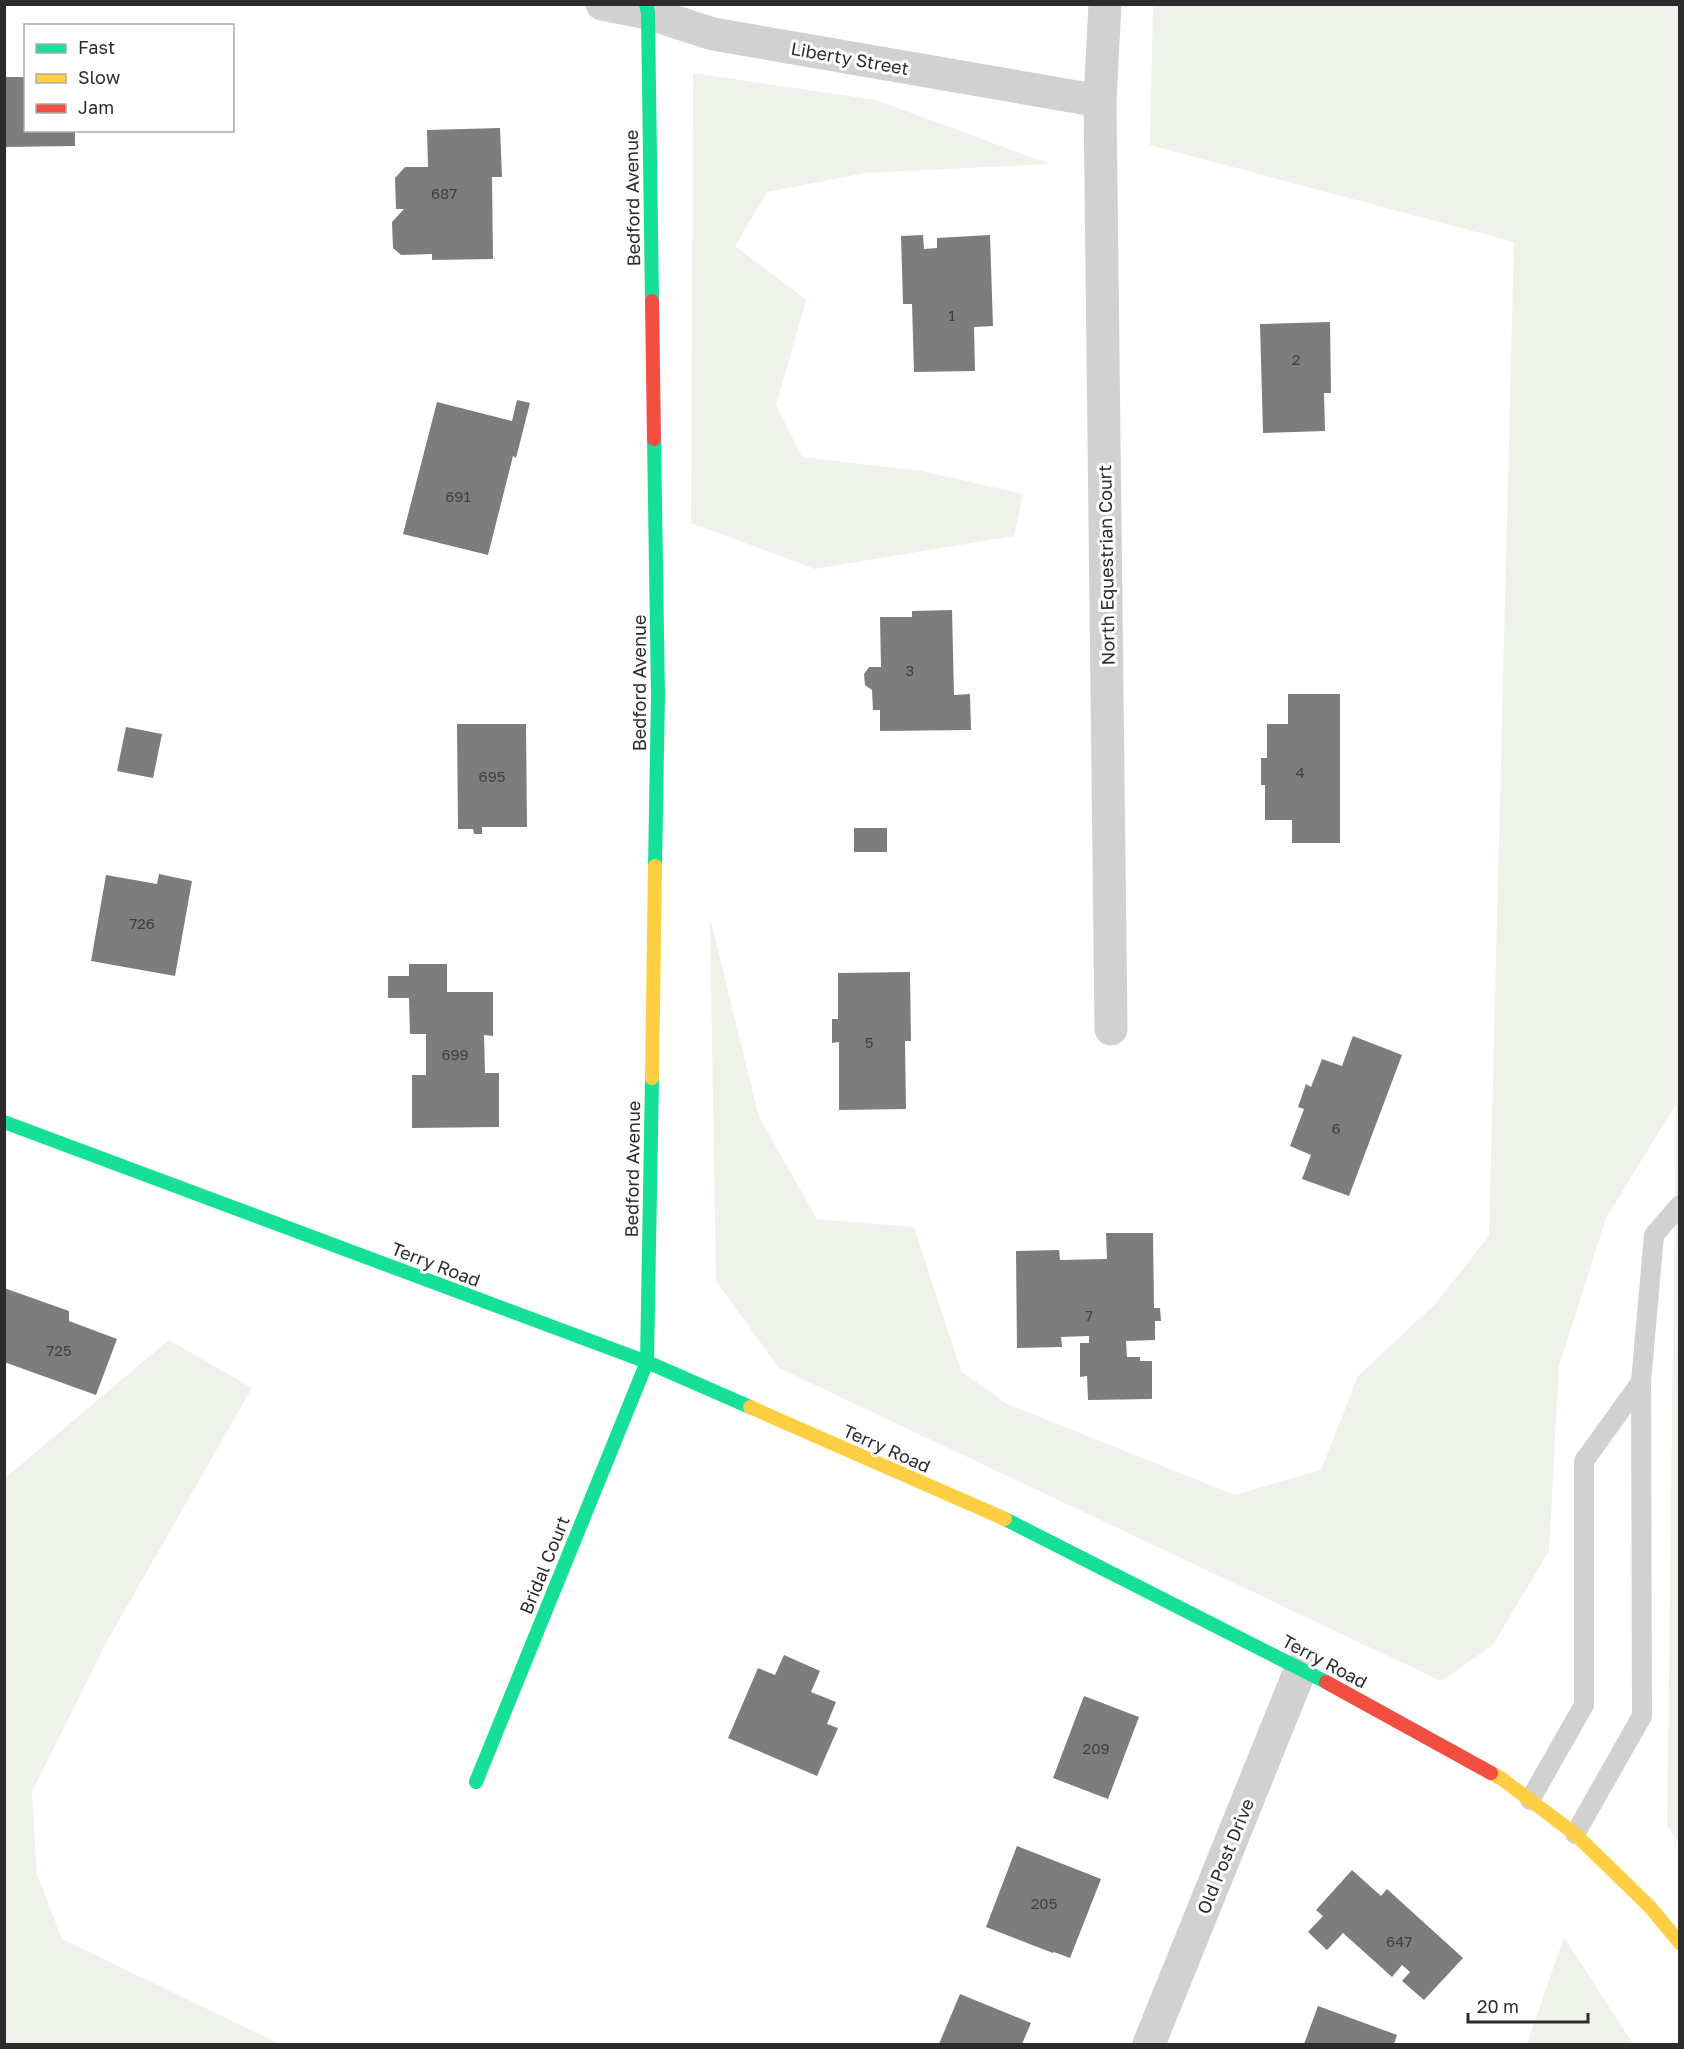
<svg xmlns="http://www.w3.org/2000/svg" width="1684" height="2049" viewBox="0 0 1684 2049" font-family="'Golos Text',sans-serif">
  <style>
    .green { fill: #eef2eb }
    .building { fill: #7d7d7d }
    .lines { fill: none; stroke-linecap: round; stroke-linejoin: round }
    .lane { stroke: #d1d1d1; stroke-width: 20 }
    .street { stroke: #d1d1d1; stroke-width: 33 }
    .fast { stroke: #16e098; stroke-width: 14 }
    .slow { stroke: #ffcf43; stroke-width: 14 }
    .jam { stroke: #f24e42; stroke-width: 14 }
    .labels { text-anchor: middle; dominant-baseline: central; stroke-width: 6; stroke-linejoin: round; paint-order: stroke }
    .number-label { font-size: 15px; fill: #404040 }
    .street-label { font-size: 18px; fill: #2c2c2c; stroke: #fff }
  </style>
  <rect width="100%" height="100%" fill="#fff"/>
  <!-- green -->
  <path class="green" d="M1153 5H1679V1843L1667 1826 1676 1104 1606 1218 1559 1366 1549 1551 1493 1645 1441 1681 779 1368 716 1281 710 918 759 1117 817 1219 914 1227 961 1371 1005 1403 1235 1495 1321 1470 1358 1376 1435 1304 1489 1236 1514 242 1150 145Z
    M693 73 876 100 1050 164 865 173 767 192 735 246 806 300 776 405 802 457 922 471 1023 494 1014 536 815 569 691 523Z
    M169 1340 252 1388 107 1641 32 1792 37 1874 62 1939 280 2044H5V1478Z
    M1564 1937 1633 2044H1527Z"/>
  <!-- building -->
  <path class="building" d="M4 77H26V130H75V146L4 147Z
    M500 128 502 177H492L493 259 432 260V254L401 255 393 248 392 222 404 209H396L395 178 405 167H428L427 130Z
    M923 235 924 249 937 248V238L990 235 993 326 974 327 975 371 914 372 912 304H903L901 236Z
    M1330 322 1331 393H1324L1325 431 1263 433 1260 324Z
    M517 400 530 403 516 458 513 456 488 555 403 534 437 402 512 421Z
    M952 610 954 695 970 694 971 730 880 731V710H873L872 690 865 685 864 674 869 667H881L880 617H912V611Z
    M1288 694H1340V843H1292V820H1265V785H1261V758H1267V724H1288Z
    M457 724H526L527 827H482V834H474L473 829H458Z
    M126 727 162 734 153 778 117 771Z
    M854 828H887V852H854Z
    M159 874 192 881 175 976 91 961 106 875 157 884Z
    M409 964H447V992H493V1036L484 1035 485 1073H499V1127L412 1128V1075H426V1034H410L409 998H388V976H409Z
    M910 972 911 1041H905L906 1109 839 1110V1042L832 1043V1019H838V973Z
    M1353 1036 1402 1055 1349 1196 1302 1179 1311 1155 1290 1146 1304 1109 1298 1107 1306 1084 1311 1087 1322 1059 1342 1066Z
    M1106 1233H1153L1154 1308H1160L1161 1321H1155V1340L1126 1341 1127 1357H1140V1361H1152V1399L1088 1400 1087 1376 1080 1377V1343H1089V1336L1061 1337 1062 1347 1017 1348 1016 1251 1059 1250 1060 1260 1107 1259Z
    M4 1288 69 1311V1321L117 1339 96 1395 4 1362Z
    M784 1655 820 1671 811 1692 836 1702 827 1724 838 1728 817 1776 728 1738 758 1668 775 1675Z
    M1084 1696 1139 1717 1108 1799 1053 1778Z
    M1017 1846 1101 1879 1070 1958 1054 1952 1053 1953 986 1927Z
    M1352 1870 1381 1896 1387 1889 1463 1958 1424 2000 1402 1981 1410 1972 1402 1965 1392 1977 1343 1933 1327 1950 1308 1932 1323 1916 1316 1910Z
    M960 1994 1031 2023 1022 2044H939Z
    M1318 2006 1397 2035 1394 2044H1304Z"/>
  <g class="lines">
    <!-- lane -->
    <path class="lane" d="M1530 1800 1584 1705V1461L1641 1382
      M1575 1834 1642 1716 1641 1382 1654 1235 1680 1205"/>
    <!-- street -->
    <path class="street" d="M602 4 648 13 713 34 1100 101
      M1105 4 1100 101 1111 1029
      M1149 2044 1301 1668"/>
    <!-- fast -->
    <path class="fast" d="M646 4 648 13 652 301
      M654 439 658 695 655 866
      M4 1122 647 1362 750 1407
      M1005 1519 1326 1682
      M476 1782 647 1362 652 1078"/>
    <!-- slow -->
    <path class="slow" d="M652 1078 655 866
      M750 1407 1005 1519
      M1491 1773 1502 1779 1575 1834 1650 1907 1680 1943"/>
    <!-- jam -->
    <path class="jam" d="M652 301 654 439
      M1326 1682 1491 1773"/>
  </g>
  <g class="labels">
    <!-- number labels -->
    <g class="number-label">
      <text x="444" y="193">687</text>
      <text x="952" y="315">1</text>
      <text x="1296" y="359">2</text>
      <text x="458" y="496">691</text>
      <text x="910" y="670">3</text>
      <text x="1300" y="772">4</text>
      <text x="492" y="776">695</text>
      <text x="142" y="923">726</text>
      <text x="869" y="1042">5</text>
      <text x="455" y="1054">699</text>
      <text x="1336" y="1128">6</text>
      <text x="1089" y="1315">7</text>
      <text x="59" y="1350">725</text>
      <text x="1096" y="1748">209</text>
      <text x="1044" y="1903">205</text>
      <text x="1399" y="1941">647</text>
    </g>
    <!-- street labels -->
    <g class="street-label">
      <text transform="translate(850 58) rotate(10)">Liberty Street</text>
      <text transform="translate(632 198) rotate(-91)">Bedford Avenue</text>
      <text transform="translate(1106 565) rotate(-91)">North Equestrian Court</text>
      <text transform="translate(639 683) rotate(-90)">Bedford Avenue</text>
      <text transform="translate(632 1169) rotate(-89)">Bedford Avenue</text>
      <text transform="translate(436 1264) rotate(21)">Terry Road</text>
      <text transform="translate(887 1448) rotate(24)">Terry Road</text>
      <text transform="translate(544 1565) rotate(-68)">Bridal Court</text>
      <text transform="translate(1325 1661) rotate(28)">Terry Road</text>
      <text transform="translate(1225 1856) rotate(-68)">Old Post Drive</text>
    </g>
  </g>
  <!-- border -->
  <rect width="1684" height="2049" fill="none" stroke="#2c2c2c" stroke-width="12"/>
  <!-- legend -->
  <rect x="24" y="24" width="210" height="108" fill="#ffffff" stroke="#ababab" stroke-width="1.5"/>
  <rect x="36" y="44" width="30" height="9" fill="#16e098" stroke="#ababab" stroke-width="1.5"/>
  <text x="78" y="54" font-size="18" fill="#2c2c2c">Fast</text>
  <rect x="36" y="74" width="30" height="9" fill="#ffcf43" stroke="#ababab" stroke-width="1.5"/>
  <text x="78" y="84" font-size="18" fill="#2c2c2c">Slow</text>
  <rect x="36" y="104" width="30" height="9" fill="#f24e42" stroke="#ababab" stroke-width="1.5"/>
  <text x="78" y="114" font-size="18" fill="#2c2c2c">Jam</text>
  <!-- scale -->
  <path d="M1468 2013v9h120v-9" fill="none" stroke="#2c2c2c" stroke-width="3"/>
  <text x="1477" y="2013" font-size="18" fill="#2c2c2c" stroke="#ffffff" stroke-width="4.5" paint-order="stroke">20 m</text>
</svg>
